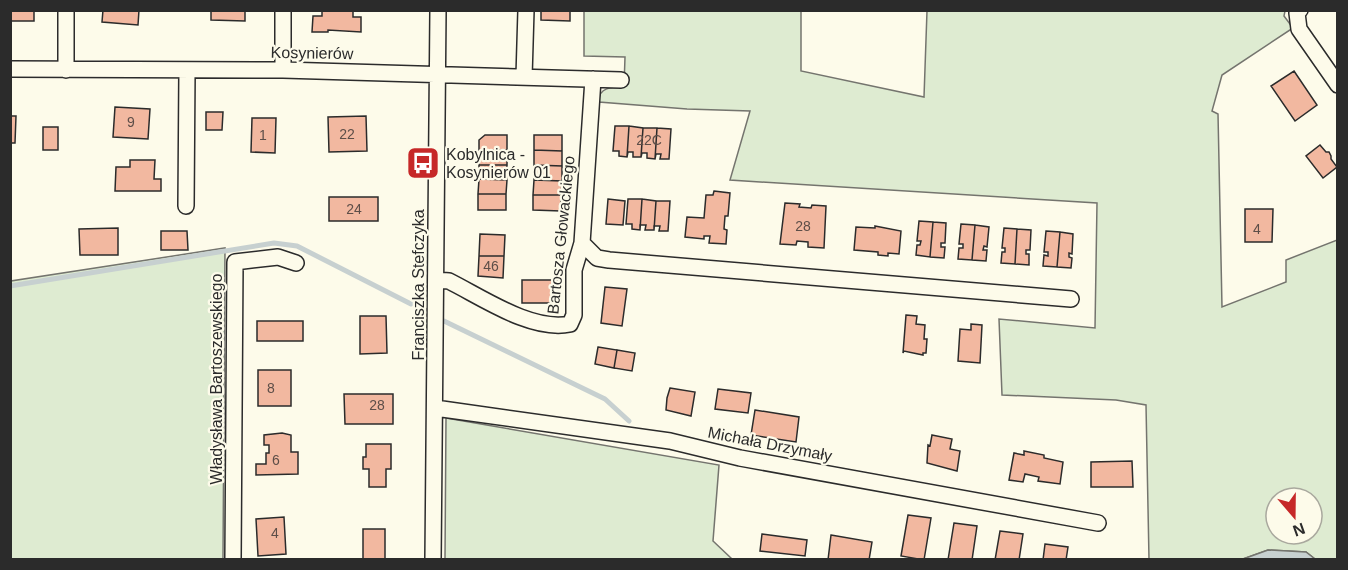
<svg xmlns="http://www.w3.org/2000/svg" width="1348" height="570" viewBox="0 0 1348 570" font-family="Helvetica,sans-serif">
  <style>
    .green { fill: #deebd1; stroke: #74746e; stroke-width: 1.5; fill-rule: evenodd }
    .water { fill: #c7d0d0; stroke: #74746e; stroke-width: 1.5 }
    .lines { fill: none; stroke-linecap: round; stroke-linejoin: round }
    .stream { stroke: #c7d0d0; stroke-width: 5 }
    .building { fill: #f2b8a0; stroke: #2b2b2b; stroke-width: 1.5 }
    .street-casing { stroke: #2b2b2b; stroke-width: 18 }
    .street { stroke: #fdfbea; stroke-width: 15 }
    .labels { text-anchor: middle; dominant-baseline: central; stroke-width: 4.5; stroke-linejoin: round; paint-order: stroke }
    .number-label { font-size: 14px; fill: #5d4e48 }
    .street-label { font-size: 16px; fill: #2b2b2b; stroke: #fdfbea }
    .poi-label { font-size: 16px; fill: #2b2b2b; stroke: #fdfbea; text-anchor: start }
  </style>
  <rect width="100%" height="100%" fill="#fdfbea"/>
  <!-- green -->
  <path class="green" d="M584 11H801V71L924 97 927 11H1285L1284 16 1293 28 1222 75 1212 111 1218 114 1222 307 1286 282V260L1337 240V559H1315L1306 552 1268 550 1243 559H1149L1146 405 1116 400 1002 395 999 319 1095 328 1097 203 730 180 750 111 687 109 599 102C598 87 612 87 624 87L625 57 584 56ZM1276 498H1312V534H1276Z
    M225 248 223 559H11V281Z
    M446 418 719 465 713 541 732 559H445Z"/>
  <!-- water -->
  <path class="water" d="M1268 550 1306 552 1315 559H1243Z"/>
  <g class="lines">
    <!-- stream -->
    <path class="stream" d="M10 286 274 243 297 246 411 304
      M444 321 605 399 629 421"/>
  </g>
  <!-- building -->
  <path class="building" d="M10 10H34V21H11Z
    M103 10H139L138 25 102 22Z
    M211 10H245V21L211 20Z
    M322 10H353V17H361V32L328 30V32H312L313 16H322Z
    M541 10H570V21L541 20Z
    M1294 71 1317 105 1295 121 1271 86Z
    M115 107 150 109 148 139 113 137Z
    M206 112H223L222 130H206Z
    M10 116H16L15 143H10Z
    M366 116 367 151 329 152 328 117Z
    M252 118H276L275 153 251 152Z
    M615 126H629L627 157 619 156V151H613Z
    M629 126 643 128 641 157H633V152H628L627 157Z
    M43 127H58V150H43Z
    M643 128H657L655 159 647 158V153H642L641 157Z
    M657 128 671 129 669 159H660L661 154H656L655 159Z
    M485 135H507V150H479V140Z
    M534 135H562V151L534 150Z
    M1320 145 1326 152H1329L1331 156V159L1337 167 1323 178 1306 156Z
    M479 150H507V165H479Z
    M534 150 562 151V166L534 165Z
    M130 160H155L154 179H161V191H115L116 167H130Z
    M479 165H507V180L479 179Z
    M534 165 562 166V181L534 180Z
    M479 179 507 180 506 194H478Z
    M534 180 562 181 561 195H533Z
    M714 191 730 193 728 216H725L724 229 727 230 726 244 709 243 710 236H704V239L685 237 687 217 704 218 706 195H713Z
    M478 194H506V210H478Z
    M533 195H561V211L533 210Z
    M329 197H378V221H329Z
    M608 199 625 201 623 225 606 224Z
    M628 199H642L640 230 632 229V224H626Z
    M642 199 656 201 654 230H645L646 225H640V230Z
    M656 201H670L668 231H659L660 226H654V230Z
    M785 203 800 204 799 207 811 208 812 205 826 206 824 248 808 247V242L797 241 796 245 780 244Z
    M1245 209H1273L1272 242H1245Z
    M919 221 933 222 930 257 916 255 917 245H920L921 241H917Z
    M933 222 946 223 945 243H941V247H945L944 258 930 257Z
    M961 224 975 225 972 260 958 259 959 248H963V244H959Z
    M975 225 989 227 987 247 984 246 983 250H987L986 261 972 260Z
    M875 226 901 231 899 254 888 253V256L878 255V252L854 250 856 227 875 228Z
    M118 228V255H80L79 229Z
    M1004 228 1017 229 1015 264 1001 263 1002 252H1005V248H1002Z
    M1017 229 1031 230 1030 250H1026V254H1029V265L1015 264Z
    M161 231H187L188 250H161Z
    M1046 231 1060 232 1057 267 1043 266 1044 255 1048 256V252H1044Z
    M1060 232 1073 234 1072 254 1069 253V257L1072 258 1071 268 1057 267Z
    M480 234 505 235 504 256H479Z
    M479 256H504L503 278 478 276Z
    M522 280H558V303H522Z
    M605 287 627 289 622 326 601 323Z
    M906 315 917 316 916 324 925 325 924 339H927L926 353H923V355L904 351 903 353Z
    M360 316H386L387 353 360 354Z
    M257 321H303V341H257Z
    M971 324 982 325 980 363 958 361 960 329 971 330Z
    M598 347 617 350 614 368 595 364Z
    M617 350 635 353 632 371 614 368Z
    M258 370H291V406H258Z
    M670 388 695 392 691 416 666 410 667 398Z
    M718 389 751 393 748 413 715 409Z
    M344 394H393V424H345Z
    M755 410 799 417 796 442 751 435Z
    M282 433 291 435V452H298V474L256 475V464H266V453H269V445H264V435Z
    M932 435 952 439 950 449 960 451 957 471 927 463 928 445 930 446Z
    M366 444H391V469H386V487H369V469H363V457H366Z
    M1024 451 1044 455V458L1063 462 1060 484 1038 481 1039 477 1025 474 1023 482 1009 480 1014 453 1024 455Z
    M1132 461 1133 487H1091V462Z
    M908 515 931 518 924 560 901 556Z
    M284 517 286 554 258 556 256 519Z
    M954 523 977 526 972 560H948Z
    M363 529H385V560H363Z
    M1000 531 1023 534 1019 560H995Z
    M762 534 807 540 805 556 760 551Z
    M831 535 872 542 869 560H828Z
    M1045 544 1068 547 1066 560H1043Z"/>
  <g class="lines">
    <!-- street casing -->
    <g class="street-casing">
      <path id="street" d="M283 10V70
        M1300 10 1297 13 1299 29 1338 85
        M10 69 283 70 621 80
        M66 70V10
        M524 77 526 10
        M186 206 187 70
        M582 243 597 258 609 260 1071 299
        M436 280 449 281C483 298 532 332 570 324L574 315V270L582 243 593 79
        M435 408 670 441 740 458 1098 523
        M233 560 235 262 278 257 296 263
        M433 560 438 10"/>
    </g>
    <!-- street -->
    <use href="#street" class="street"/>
  </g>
  <!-- icons -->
  <defs>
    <g id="bus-square" transform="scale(1.725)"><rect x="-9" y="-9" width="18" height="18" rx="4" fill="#c62828" stroke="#fdfbea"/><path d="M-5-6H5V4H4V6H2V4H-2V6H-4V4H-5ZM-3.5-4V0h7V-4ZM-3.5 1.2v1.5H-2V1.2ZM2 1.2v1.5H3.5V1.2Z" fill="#fff"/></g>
  </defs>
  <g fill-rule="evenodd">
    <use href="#bus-square" x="423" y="163"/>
  </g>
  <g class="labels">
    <!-- number labels -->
    <g class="number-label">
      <text x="131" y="122">9</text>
      <text x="347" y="134">22</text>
      <text x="263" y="135">1</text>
      <text x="649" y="140">22C</text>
      <text x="354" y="209">24</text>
      <text x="803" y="226">28</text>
      <text x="1257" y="229">4</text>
      <text x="491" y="266">46</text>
      <text x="271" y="388">8</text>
      <text x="377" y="405">28</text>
      <text x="276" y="460">6</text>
      <text x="275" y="533">4</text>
    </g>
    <!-- street labels -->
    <g class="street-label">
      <text transform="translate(312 53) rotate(1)">Kosynierów</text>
      <text transform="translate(561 235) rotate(-84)">Bartosza Głowackiego</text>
      <text transform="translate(418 285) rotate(-90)">Franciszka Stefczyka</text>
      <text transform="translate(216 379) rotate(-90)">Władysława Bartoszewskiego</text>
      <text transform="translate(770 444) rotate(11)">Michała Drzymały</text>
    </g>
    <!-- poi labels -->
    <g class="poi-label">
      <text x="446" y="154">Kobylnica -<tspan x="446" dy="18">Kosynierów 01</tspan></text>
    </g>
  </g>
  <!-- border -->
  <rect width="1348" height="570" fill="none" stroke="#2b2b2b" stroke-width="24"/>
  <!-- north arrow -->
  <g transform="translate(1294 516) rotate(160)"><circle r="28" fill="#fdfbea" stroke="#a9a89e" stroke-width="1.5"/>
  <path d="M0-4.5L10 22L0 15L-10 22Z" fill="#c62828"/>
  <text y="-9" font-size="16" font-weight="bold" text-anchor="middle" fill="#2b2b2b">N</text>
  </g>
</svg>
